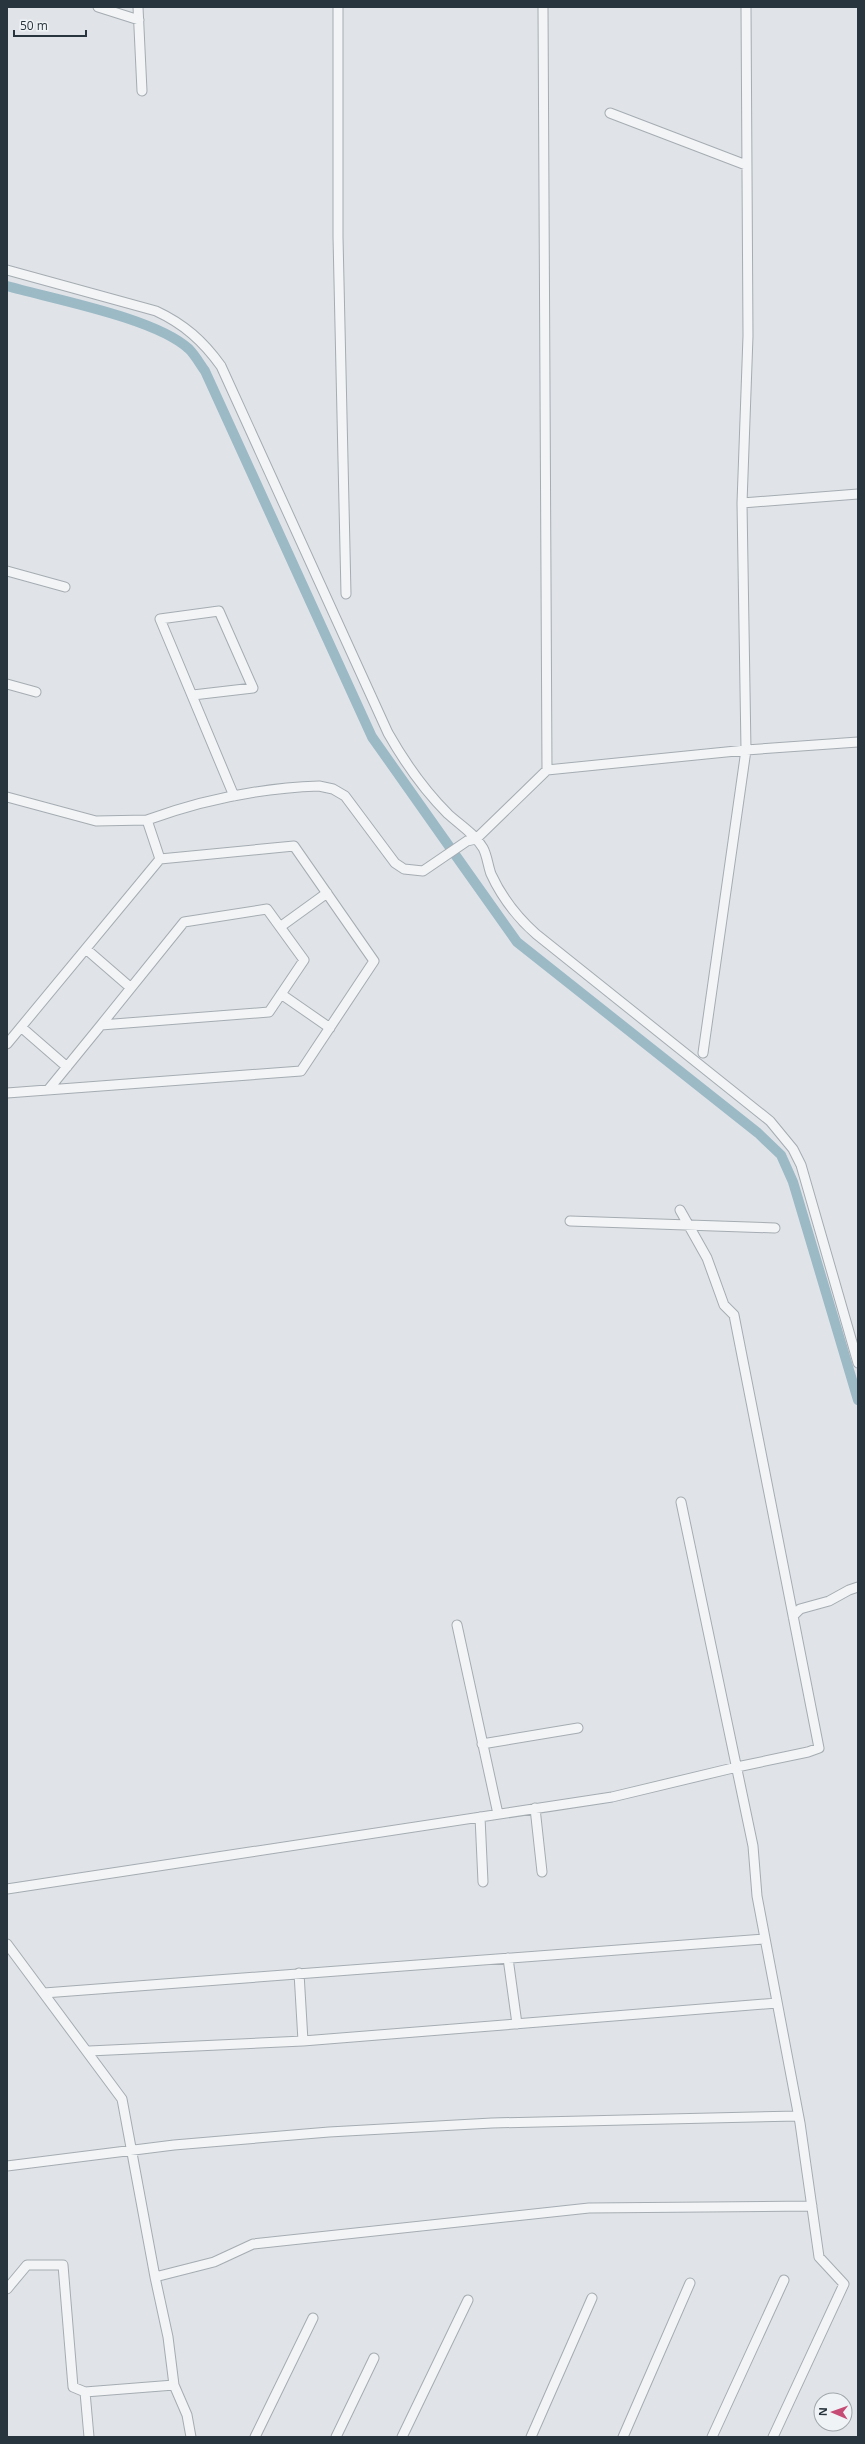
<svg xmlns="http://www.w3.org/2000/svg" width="865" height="2444" viewBox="0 0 865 2444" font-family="'Open Sans',sans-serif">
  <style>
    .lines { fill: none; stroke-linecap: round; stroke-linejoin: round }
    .canal { stroke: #9cb9c6; stroke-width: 10 }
    .minor-casing { stroke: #a5acb2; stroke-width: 11 }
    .minor { stroke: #f2f4f6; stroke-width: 9 }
  </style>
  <rect width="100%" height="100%" fill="#e0e4e8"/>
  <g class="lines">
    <!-- canal -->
    <path class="canal" d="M7 286C53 299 156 318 189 349 195 355 200 364 205 371L372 737 461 863 517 942 758 1133 781 1155 793 1182 858 1400"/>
    <!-- minor casing -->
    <g class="minor-casing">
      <path id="minor" d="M98 7 139 20
        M138 7 142 91
        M338 7V237L346 594
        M543 7 547 770
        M610 113 746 165
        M7 270 156 311C184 324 203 341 221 366L388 733C405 763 424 790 448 814 460 825 474 833 483 848 487 855 488 866 491 874 502 898 517 917 536 934L770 1121 793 1149 801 1165 858 1363
        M742 503 858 494
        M7 571 65 587
        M7 684 36 692
        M193 695 253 688 219 611 160 619 234 796
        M7 797 96 821 147 820 160 859
        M147 820C202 800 261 788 319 786L333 789 345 796 395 863 404 869 423 871 467 841 476 839 547 770 746 750 858 742
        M280 927 327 893
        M86 949 131 988
        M281 994 330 1028
        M21 1027 67 1067
        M7 1044 160 859 294 846 374 961 301 1071 7 1093
        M703 1053 746 750 742 503 748 336 746 7
        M48 1090 101 1025 269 1012 304 960 267 909 184 922 101 1025
        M570 1221 775 1228
        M681 1502 753 1846 757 1896 800 2123 819 2257 844 2284 773 2437
        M793 1616 800 1609 829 1601 849 1590 858 1587
        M457 1625 498 1814
        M482 1744 578 1728
        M535 1808 542 1872
        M480 1817 483 1882
        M7 1889 612 1797 737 1767 808 1752 819 1748 734 1315 724 1305 707 1258 680 1210
        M7 1944 122 2099 155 2277 168 2337 174 2385 187 2415 191 2437
        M508 1958 517 2024
        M299 1973 303 2041
        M44 1993 765 1939
        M89 2051 303 2041 777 2003
        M7 2166 174 2145 329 2132 492 2123 798 2116
        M155 2277 214 2262 253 2244 589 2208 812 2206
        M7 2289 27 2265H63L73 2387 85 2392 89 2437
        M85 2392 174 2385
        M255 2437 313 2318
        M336 2437 374 2358
        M402 2437 468 2300
        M531 2437 592 2298
        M623 2437 690 2283
        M712 2437 784 2280"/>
    </g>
    <!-- minor -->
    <use href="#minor" class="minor"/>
  </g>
  <!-- border -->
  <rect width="865" height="2444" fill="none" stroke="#29353e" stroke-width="16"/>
  <!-- north arrow -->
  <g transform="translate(833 2412) rotate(272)"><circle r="19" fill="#eff3f5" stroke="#a0a7ac"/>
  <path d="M0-3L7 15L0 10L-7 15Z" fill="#c64b75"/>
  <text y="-6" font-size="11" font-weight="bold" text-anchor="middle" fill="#29353e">N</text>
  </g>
  <!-- scale -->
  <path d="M14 30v6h72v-6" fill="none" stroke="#29353e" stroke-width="2"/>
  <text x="20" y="30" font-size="12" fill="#29353e" stroke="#eff3f5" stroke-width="3" paint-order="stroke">50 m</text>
</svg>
